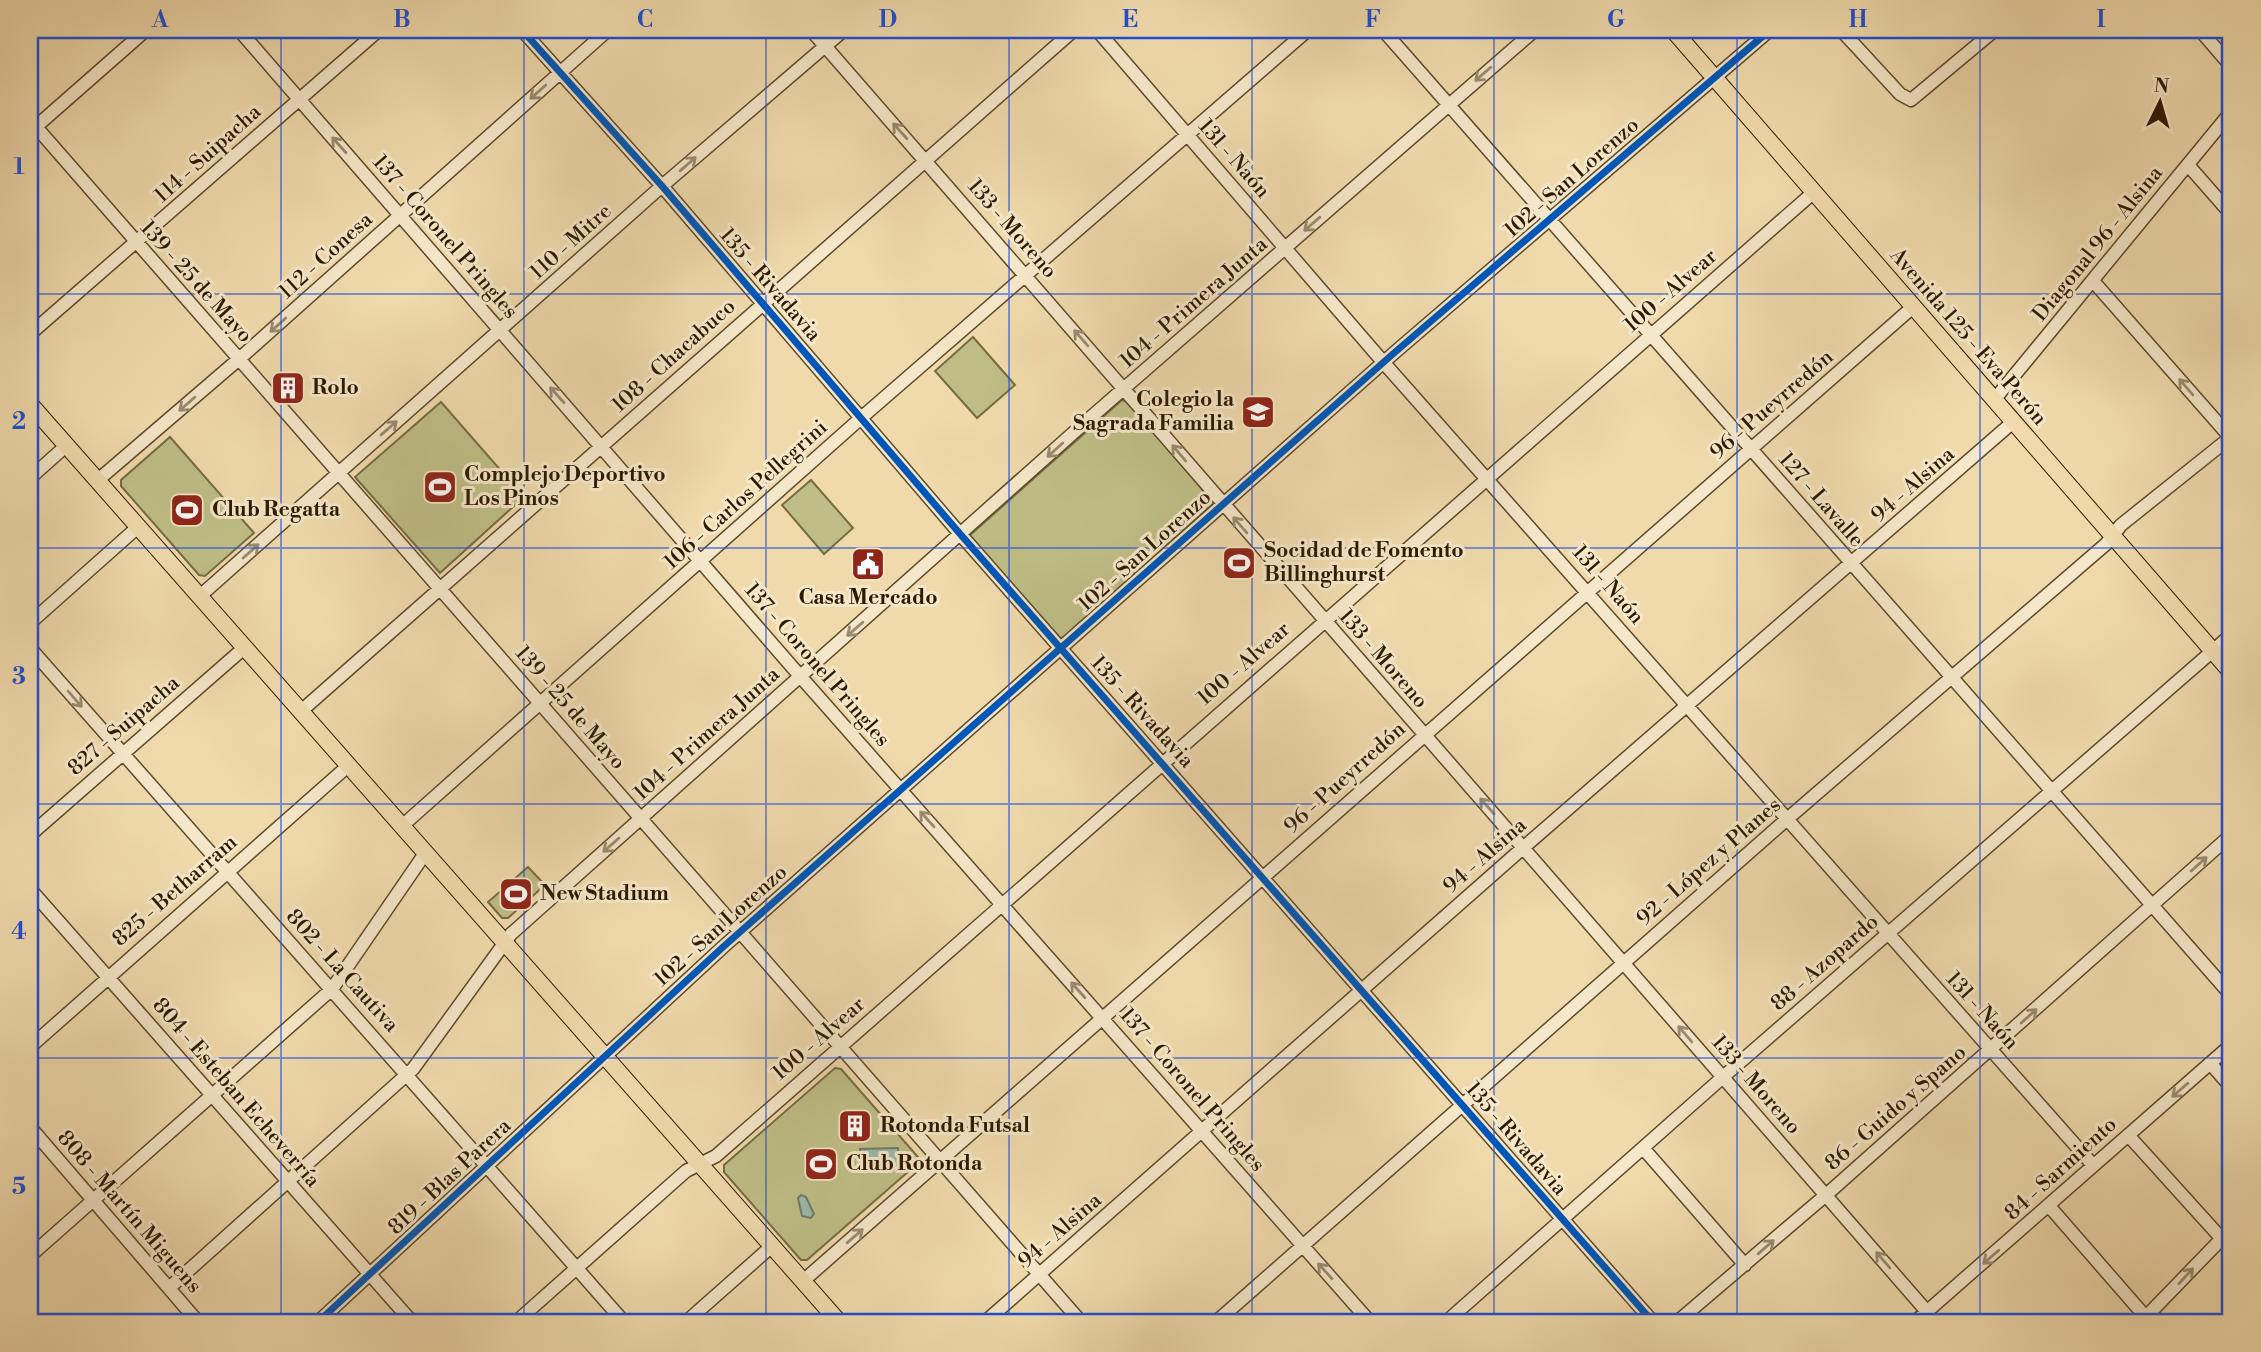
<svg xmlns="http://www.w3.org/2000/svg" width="2261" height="1352" viewBox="0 0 2261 1352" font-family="'Libre Bodoni',serif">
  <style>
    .green { fill: #bfbe86; stroke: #766c44; stroke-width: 2 }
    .water { fill: #9abaad; stroke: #6e7a68; stroke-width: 2 }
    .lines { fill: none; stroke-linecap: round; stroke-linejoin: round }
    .minor-casing { stroke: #5e4a2c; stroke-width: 15 }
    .major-casing { stroke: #2d1a01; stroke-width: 18 }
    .minor { stroke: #f5e7c9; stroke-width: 12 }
    .major { stroke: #f0daac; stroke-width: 16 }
    .cycleway-casing { stroke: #f5e7c9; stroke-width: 11 }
    .cycleway { stroke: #0057b8; stroke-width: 7 }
    .oneway { stroke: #9b8b6f }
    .grid { fill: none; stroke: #1d4ed8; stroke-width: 2; stroke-opacity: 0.55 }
    .labels { text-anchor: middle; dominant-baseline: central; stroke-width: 6; stroke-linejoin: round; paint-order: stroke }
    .street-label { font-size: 21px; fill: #2d1a01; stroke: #f5e7c9 }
    .poi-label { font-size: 21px; font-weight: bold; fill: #2d1a01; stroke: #f5e7c9; text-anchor: start }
    .neatline { fill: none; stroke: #1d4ed8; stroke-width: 2.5 }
    .grid-label { font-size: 23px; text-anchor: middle; font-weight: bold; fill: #1d4ed8 }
  </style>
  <rect width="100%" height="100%" fill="#f0daac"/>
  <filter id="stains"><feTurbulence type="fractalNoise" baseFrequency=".00286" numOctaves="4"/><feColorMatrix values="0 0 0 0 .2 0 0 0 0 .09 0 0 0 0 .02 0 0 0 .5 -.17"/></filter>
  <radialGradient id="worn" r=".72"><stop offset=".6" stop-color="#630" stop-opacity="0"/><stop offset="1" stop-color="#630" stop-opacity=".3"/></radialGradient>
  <!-- green -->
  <path class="green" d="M973 337 1015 385 977 418 935 371Z
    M1122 400 1128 402 1214 503 1062 640 969 536Z
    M441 402 524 497 440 573 355 477Z
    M170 437 254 533 205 576 199 575 121 486V480Z
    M811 480 853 528 824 554 782 505Z
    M528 867 545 885 508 918H502L488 902Z
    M835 1068 841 1069 918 1157 917 1164 807 1260H801L724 1172V1165Z"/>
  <!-- water -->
  <path class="water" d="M898 1148 899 1169 861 1170 860 1149Z
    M801 1195 806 1197 814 1214 811 1218 802 1216 798 1198Z"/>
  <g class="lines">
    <!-- minor casing -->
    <g class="minor-casing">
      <path id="minor" d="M239 30 800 676 1370 1322
        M522 30 662 186 961 535 1653 1322
        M811 30 1936 1322
        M1097 30 1384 363 2092 1164
        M1383 30 2231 995
        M1841 30 1900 94 1911 100 1995 30
        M2200 30 2231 66
        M30 120 1081 1322
        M31 131 146 30
        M2188 165 2231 214
        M2093 281 2231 438
        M30 334 379 30
        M1994 400 2231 112
        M30 478 67 445
        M98 480 239 359 608 30
        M200 596 662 186 844 30
        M30 623 139 526
        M30 648 624 1322
        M300 712 1074 30
        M402 826 861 418 1308 30
        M30 835 244 648
        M30 889 412 1322
        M30 1047 348 766
        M2210 1063 2231 1087
        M30 1127 198 1322
        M2128 1135 2231 1249
        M1643 1148 1745 1265
        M2049 1206 2150 1322
        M30 1256 332 989 426 852
        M803 1281 1914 306
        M169 1288 413 1069 511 934 1090 418 1535 30
        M318 1322 723 947 1394 353 1770 30
        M516 1322 686 1171 716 1156 1814 192
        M686 1322 772 1246
        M985 1322 1524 847 2013 422
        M1216 1322 1786 820 2106 544 2121 525 2231 437
        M1446 1322 1723 1077 2231 635
        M1677 1322 1826 1195 2231 835
        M1915 1322 2231 1045
        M2141 1322 2231 1229"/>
    </g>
    <!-- major casing -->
    <g class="major-casing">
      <path id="major" d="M1673 30 2231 672
        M30 404 839 1322"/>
    </g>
    <!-- minor -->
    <use href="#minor" class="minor"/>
    <!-- major -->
    <use href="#major" class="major"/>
    <!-- cycleway casing -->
    <g class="cycleway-casing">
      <path id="cycleway" d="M522 30 662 186 961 535 1653 1322
        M318 1322 723 947 1394 353 1770 30"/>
    </g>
    <!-- cycleway -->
    <use href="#cycleway" class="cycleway"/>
  </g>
  <!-- one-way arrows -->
  <defs><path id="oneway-shaft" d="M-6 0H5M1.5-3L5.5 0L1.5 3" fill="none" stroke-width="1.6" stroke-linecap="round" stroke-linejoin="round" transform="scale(1.75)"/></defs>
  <g class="oneway">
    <use href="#oneway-shaft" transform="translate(1483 74) rotate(139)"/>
    <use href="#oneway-shaft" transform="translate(538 92) rotate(138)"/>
    <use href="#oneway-shaft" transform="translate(900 131) rotate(-132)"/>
    <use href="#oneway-shaft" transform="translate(339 145) rotate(-132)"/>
    <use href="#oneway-shaft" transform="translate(688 164) rotate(-41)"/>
    <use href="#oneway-shaft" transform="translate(1312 224) rotate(139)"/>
    <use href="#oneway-shaft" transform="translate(278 325) rotate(138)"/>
    <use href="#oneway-shaft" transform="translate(1081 338) rotate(-131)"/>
    <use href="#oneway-shaft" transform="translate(2186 387) rotate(-131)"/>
    <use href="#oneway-shaft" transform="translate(557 395) rotate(-132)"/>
    <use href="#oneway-shaft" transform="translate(187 404) rotate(139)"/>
    <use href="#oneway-shaft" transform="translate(389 428) rotate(-41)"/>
    <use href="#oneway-shaft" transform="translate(1055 450) rotate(138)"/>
    <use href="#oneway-shaft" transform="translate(1179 453) rotate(-130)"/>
    <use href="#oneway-shaft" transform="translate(1240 525) rotate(-131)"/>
    <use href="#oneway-shaft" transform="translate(251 551) rotate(-42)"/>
    <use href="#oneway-shaft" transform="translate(855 629) rotate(139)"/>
    <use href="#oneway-shaft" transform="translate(75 699) rotate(49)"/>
    <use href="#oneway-shaft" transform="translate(1487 806) rotate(-132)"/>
    <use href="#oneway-shaft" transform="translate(927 819) rotate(-132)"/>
    <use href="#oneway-shaft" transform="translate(611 845) rotate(139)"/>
    <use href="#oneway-shaft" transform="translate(2199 864) rotate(-42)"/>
    <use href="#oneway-shaft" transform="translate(1078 990) rotate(-132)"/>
    <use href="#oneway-shaft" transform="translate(2029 1016) rotate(-42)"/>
    <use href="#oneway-shaft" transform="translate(1685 1034) rotate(-131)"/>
    <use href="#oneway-shaft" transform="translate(2180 1090) rotate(139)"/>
    <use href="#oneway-shaft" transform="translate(855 1236) rotate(-41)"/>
    <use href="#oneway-shaft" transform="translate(1766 1247) rotate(-41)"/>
    <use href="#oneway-shaft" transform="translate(1991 1257) rotate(139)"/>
    <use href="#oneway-shaft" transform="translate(1883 1260) rotate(-131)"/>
    <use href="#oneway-shaft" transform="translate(1325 1271) rotate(-132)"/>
    <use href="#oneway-shaft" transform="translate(2186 1276) rotate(-47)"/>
  </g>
  <!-- grid -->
  <path class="grid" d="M281 30V1322M524 30V1322M766 30V1322M1009 30V1322M1252 30V1322M1494 30V1322M1737 30V1322M1980 30V1322M30 294H2231M30 548H2231M30 804H2231M30 1058H2231"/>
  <!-- icons -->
  <defs>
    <g id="building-square" transform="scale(1.75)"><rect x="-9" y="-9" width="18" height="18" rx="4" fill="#8f2418" stroke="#f5e7c9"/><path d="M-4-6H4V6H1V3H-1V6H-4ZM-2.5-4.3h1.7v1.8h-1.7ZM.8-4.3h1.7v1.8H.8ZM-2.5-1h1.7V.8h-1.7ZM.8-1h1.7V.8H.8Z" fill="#fff"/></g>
    <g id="university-square" transform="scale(1.75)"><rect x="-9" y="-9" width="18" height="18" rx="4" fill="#8f2418" stroke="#f5e7c9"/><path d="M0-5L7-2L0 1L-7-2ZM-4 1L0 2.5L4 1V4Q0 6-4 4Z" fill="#fff"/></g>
    <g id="stadium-square" transform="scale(1.75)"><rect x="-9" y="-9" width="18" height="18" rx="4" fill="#8f2418" stroke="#f5e7c9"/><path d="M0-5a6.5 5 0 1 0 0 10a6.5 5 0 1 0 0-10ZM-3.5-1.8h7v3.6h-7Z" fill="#fff"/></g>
    <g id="civic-square" transform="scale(1.75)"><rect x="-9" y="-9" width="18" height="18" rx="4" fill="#8f2418" stroke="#f5e7c9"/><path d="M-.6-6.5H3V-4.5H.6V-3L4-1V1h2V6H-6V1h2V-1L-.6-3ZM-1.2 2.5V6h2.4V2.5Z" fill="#fff"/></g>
  </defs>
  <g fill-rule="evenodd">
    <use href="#building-square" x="288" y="388"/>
    <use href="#university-square" x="1258" y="412"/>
    <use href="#stadium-square" x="440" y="487"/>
    <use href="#stadium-square" x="187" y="510"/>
    <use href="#stadium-square" x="1239" y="563"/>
    <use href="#civic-square" x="868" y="564"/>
    <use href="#stadium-square" x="516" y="894"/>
    <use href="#building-square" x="855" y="1126"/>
    <use href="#stadium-square" x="821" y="1164"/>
  </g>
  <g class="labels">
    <!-- street labels -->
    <g class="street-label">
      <text transform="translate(208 154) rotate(-42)">114 - Suipacha</text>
      <text transform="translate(1234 159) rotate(49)">131 - Naón</text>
      <text transform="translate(1572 178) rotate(-41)">102 - San Lorenzo</text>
      <text transform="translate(1012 229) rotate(49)">133 - Moreno</text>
      <text transform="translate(445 237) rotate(49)">137 - Coronel Pringles</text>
      <text transform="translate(571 242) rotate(-42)">110 - Mitre</text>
      <text transform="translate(2098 244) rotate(-51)">Diagonal 96 - Alsina</text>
      <text transform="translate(326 256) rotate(-42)">112 - Conesa</text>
      <text transform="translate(196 282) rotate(48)">139 - 25 de Mayo</text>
      <text transform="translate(770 285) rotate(49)">135 - Rivadavia</text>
      <text transform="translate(1671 291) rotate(-41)">100 - Alvear</text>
      <text transform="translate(1194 303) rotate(-41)">104 - Primera Junta</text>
      <text transform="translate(1968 337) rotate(49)">Avenida 125 - Eva Perón</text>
      <text transform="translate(674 356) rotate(-42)">108 - Chacabuco</text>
      <text transform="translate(1772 405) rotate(-41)">96 - Pueyrredón</text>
      <text transform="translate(1913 485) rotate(-41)">94 - Alsina</text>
      <text transform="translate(746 495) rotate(-42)">106 - Carlos Pellegrini</text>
      <text transform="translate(1821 500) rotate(49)">127 - Lavalle</text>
      <text transform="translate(1145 551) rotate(-42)">102 - San Lorenzo</text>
      <text transform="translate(1608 585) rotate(49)">131 - Naón</text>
      <text transform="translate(1383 659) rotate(49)">133 - Moreno</text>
      <text transform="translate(1244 664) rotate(-41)">100 - Alvear</text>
      <text transform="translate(817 665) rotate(49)">137 - Coronel Pringles</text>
      <text transform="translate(570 708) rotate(49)">139 - 25 de Mayo</text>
      <text transform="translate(1142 712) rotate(48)">135 - Rivadavia</text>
      <text transform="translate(124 726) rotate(-41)">827 - Suipacha</text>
      <text transform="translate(707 734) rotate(-42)">104 - Primera Junta</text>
      <text transform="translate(1345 778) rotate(-42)">96 - Pueyrredón</text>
      <text transform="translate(1485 856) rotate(-41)">94 - Alsina</text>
      <text transform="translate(1709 862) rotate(-41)">92 - López y Planes</text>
      <text transform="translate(175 891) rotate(-41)">825 - Betharram</text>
      <text transform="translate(721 926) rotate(-42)">102 - San Lorenzo</text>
      <text transform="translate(1825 963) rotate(-41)">88 - Azopardo</text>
      <text transform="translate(342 971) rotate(48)">802 - La Cautiva</text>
      <text transform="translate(1982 1011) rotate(48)">131 - Naón</text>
      <text transform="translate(819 1039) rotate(-41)">100 - Alvear</text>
      <text transform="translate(1756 1085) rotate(49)">133 - Moreno</text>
      <text transform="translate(1192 1090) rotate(49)">137 - Coronel Pringles</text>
      <text transform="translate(236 1093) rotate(49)">804 - Esteban Echeverría</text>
      <text transform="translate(1896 1108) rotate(-41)">86 - Guido y Spano</text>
      <text transform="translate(1516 1139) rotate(49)">135 - Rivadavia</text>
      <text transform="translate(2061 1169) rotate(-42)">84 - Sarmiento</text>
      <text transform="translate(450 1177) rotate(-43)">819 - Blas Parera</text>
      <text transform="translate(129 1212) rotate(49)">808 - Martín Miguens</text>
      <text transform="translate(1060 1231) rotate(-41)">94 - Alsina</text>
    </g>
    <!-- poi labels -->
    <g class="poi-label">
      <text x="312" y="388">Rolo</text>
      <text x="1234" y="400" text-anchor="end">Colegio la<tspan x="1234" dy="24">Sagrada Familia</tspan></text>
      <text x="464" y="475">Complejo Deportivo<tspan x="464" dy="24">Los Pinos</tspan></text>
      <text x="212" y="510">Club Regatta</text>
      <text x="1264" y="551">Socidad de Fomento<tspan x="1264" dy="24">Billinghurst</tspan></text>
      <text x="868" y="598" text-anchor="middle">Casa Mercado</text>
      <text x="540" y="894">New Stadium</text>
      <text x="880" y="1126">Rotonda Futsal</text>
      <text x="846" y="1164">Club Rotonda</text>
    </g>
  </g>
  <!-- margin -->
  <rect width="2261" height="1352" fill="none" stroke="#f0daac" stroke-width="77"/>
  <!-- north arrow -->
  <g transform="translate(2160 102) rotate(5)" stroke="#f5e7c9" stroke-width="5" paint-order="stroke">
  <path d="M0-5L12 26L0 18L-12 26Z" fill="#2d1a01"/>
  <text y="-10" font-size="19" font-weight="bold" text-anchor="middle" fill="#2d1a01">N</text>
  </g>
  <rect x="38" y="38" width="2184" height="1276" class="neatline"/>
  <g class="grid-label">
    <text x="160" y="27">A</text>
    <text x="402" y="27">B</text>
    <text x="645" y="27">C</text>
    <text x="888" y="27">D</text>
    <text x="1130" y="27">E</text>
    <text x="1373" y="27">F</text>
    <text x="1616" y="27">G</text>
    <text x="1858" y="27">H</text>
    <text x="2101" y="27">I</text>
    <text x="19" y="174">1</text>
    <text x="19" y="429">2</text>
    <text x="19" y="684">3</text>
    <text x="19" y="939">4</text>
    <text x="19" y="1194">5</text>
  </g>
  <rect width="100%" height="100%" filter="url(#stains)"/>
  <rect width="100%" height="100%" fill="url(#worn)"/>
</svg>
